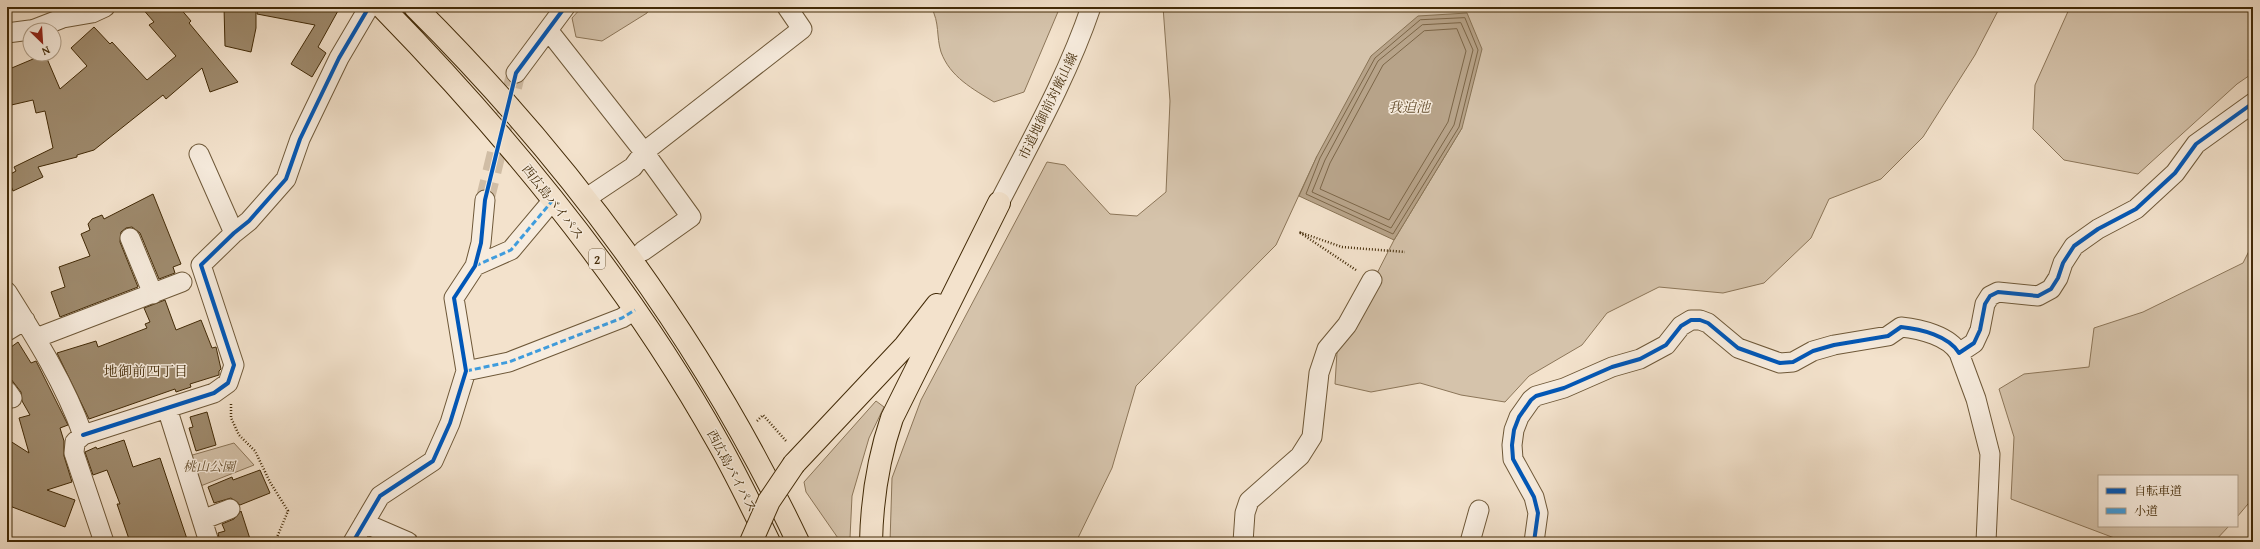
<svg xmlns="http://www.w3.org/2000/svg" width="2260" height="549" viewBox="0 0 2260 549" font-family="'Gentium Book Plus','Noto Serif JP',serif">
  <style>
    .green { fill: #d5c3ab; stroke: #8c7659 }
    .water { fill: #b7a389; stroke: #887355 }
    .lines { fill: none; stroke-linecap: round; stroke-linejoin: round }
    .shore { stroke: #7c6648; stroke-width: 1 }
    .building { fill: #9e8a6d; stroke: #422a07 }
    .minor-tunnel { stroke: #d0bda5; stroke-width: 19; stroke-dasharray: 19 10; stroke-linecap: butt }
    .minor-casing { stroke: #6e5838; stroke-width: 21 }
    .highway-casing { stroke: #422a07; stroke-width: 24 }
    .path { stroke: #422a07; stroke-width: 2.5; stroke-dasharray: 1 2; stroke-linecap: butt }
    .minor { stroke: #f7ecde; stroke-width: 19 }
    .highway { stroke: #f3e2cc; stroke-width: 22 }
    .highway-bridge-casing { stroke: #422a07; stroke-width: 24; stroke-linecap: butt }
    .highway-bridge { stroke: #f3e2cc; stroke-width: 22 }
    .quiet { stroke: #3f9cdd; stroke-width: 3; stroke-dasharray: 6 3; stroke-linecap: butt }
    .cycleway-casing { stroke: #f7ecde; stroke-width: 6 }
    .cycleway { stroke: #0057b8; stroke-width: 4 }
    .labels { text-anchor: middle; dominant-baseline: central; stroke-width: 3; stroke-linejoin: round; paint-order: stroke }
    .shield { fill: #f7ecde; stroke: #786448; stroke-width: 1 }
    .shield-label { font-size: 12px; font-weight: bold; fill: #422a07 }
    .street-label { font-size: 13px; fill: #422a07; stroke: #f7ecde }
    .park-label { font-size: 13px; font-style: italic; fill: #675030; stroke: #f7ecde }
    .water-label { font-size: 14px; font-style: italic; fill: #654e2e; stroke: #f7ecde }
    .neighbourhood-label { font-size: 14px; fill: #422a07; stroke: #f7ecde }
  </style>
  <rect width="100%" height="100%" fill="#f3e2cc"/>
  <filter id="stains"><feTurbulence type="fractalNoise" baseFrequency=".005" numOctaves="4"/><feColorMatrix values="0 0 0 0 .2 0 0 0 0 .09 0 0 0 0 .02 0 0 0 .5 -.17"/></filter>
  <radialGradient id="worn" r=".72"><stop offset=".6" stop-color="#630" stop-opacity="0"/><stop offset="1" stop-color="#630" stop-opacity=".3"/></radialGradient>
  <!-- green -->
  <path class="green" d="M582 7H650L647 13 602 41 576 37 572 18Z
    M931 7H1060L1024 92 994 102C973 89 950 77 941 52 936 36 940 23 931 7Z
    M1163 7H2000L1975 55 1923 137 1881 179 1829 199 1811 238 1764 283 1723 293 1659 287 1607 313 1582 345 1529 376 1505 402 1461 395 1420 383 1371 392 1335 384 1337 352 1394 240 1462 128 1317 156 1276 245 1136 386 1112 468 1076 542H890L892 478 921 400 1047 162 1065 165 1110 214 1137 216 1166 192 1170 101Z
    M2070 7H2253V73L2237 84 2138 174 2064 160 2033 129 2035 85Z
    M2253 243V498L2237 517V476H2099V526H2229L2214 542H2125L2011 499 2014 437 1999 389 2024 374 2089 367 2094 328 2143 312 2243 263Z
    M876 401 884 407 869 438 852 496 850 538 840 541 806 492 804 482Z
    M234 443 254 465 198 487 189 456Z"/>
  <!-- water -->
  <path class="water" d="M1467 13 1482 49 1462 128 1394 240 1299 196 1317 156 1371 56 1418 16Z"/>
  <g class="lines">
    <!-- shore -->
    <path class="shore" d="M1465 18 1478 50 1459 127 1393 234 1306 194 1320 158 1375 58 1420 20Z
      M1461 23 1473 50 1454 125 1391 228 1312 192 1325 160 1378 61 1422 25Z
      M1457 29 1466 51 1448 122 1389 220 1320 189 1330 163 1383 65 1424 31Z"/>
  </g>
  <!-- building -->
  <path class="building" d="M141 7H179L191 21 189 23 238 82 210 92 202 68 166 99 163 95 94 150 77 155V157L38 167 43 177 13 191 7 176 16 171 14 167 53 148 45 111 36 113 33 100 7 106V70L45 54 60 89 87 66 71 48 94 27 110 44 112 42 147 80 176 56 149 25 154 22Z
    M224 7H256V28L251 52 225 46Z
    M258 7 339 9 318 47 326 53 312 77 291 64 315 25 257 14Z
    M153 194 181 264 173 267 175 273 159 279 140 233 132 227 126 228 121 232 120 242 138 287 60 317 51 292 65 287 59 267 90 256 81 234 90 230 88 224 92 219 102 215 104 219Z
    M165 300 176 330 201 320 212 348 216 347 221 369 219 371V375L190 384 191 387 176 392 175 389 89 419 57 353 96 341 98 347 147 328 145 324 150 322 144 308Z
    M18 342 31 363 36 361 68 425 60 428 64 441V456L72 482 47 490 75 500 65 527 7 505V439L29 453 19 418 30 415 22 401 21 392 7 374V350Z
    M207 412 216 445 196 451 189 428 193 427 190 417Z
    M124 440 133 467 160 458 187 539 177 542H130L117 504H120L107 470 93 475 85 452 96 447 97 449Z
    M260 470 270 493 240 505 231 498 214 503 208 487 232 477 233 480Z
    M241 511 251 542H220L218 533 225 531 222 524 234 519Z"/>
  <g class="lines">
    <!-- minor-tunnel -->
    <path class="minor-tunnel" d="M485 200 516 73"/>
    <!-- minor casing -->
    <g class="minor-casing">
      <path id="minor" d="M32 30 63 18 92 13 105 7
        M548 30 644 152 633 167 585 199
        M7 33 30 30
        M516 73 565 7
        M199 154 234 233
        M999 203C1032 139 1068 75 1091 7
        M130 238 153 294
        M643 251 691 217 644 152 802 29 787 7
        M475 266 511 250 553 200
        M7 292C36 338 65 384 83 435L75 442 74 453 104 542
        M7 331 25 320
        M36 338 182 282
        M1959 353 1976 399 1990 454 1986 542
        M466 371 509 362 622 318 635 310
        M7 391 12 398
        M167 408 209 542
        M83 435 214 393 228 383 234 365 201 265 234 233 249 221 286 179 300 139 339 58 369 7
        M202 520 230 509
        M364 523 408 542
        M353 542 380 496 433 461 450 423 466 371 454 298 475 266 481 243 485 200
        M1243 542 1245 513 1249 501 1300 456 1312 437 1319 373 1327 349 1347 325 1372 280
        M1470 542 1479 510
        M1534 542 1538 513 1534 497 1513 459 1512 445 1514 430 1519 417 1531 400 1536 396 1564 388 1612 367 1640 359 1666 345 1681 326 1691 320H1700L1708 323 1738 348 1780 363 1793 362 1813 351 1834 345 1888 336 1901 327C1921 329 1949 336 1959 353L1974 343 1980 330 1985 304 1990 296 1998 292 2038 296 2051 289 2058 278 2063 263 2074 246 2098 229 2136 209 2175 173 2196 144 2253 103"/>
    </g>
    <!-- highway casing -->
    <g class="highway-casing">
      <path id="highway" d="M382 7C508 136 631 286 719 444 737 476 753 509 769 542
        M415 7C571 162 704 343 798 542
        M794 464 905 346 937 305
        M871 542C872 498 878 459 892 418L999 203"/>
    </g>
    <!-- path -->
    <path class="path" d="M1356 270 1299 232 1342 247 1405 252
      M231 404V418L239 435 255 451 270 482 288 511 275 542
      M757 421 763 415 787 442"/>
    <!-- minor -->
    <use href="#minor" class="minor"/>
    <!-- highway -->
    <use href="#highway" class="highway"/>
    <!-- highway-bridge casing -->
    <g class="highway-bridge-casing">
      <path id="highway-bridge" d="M751 542 769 501 794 464"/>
    </g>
    <!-- highway-bridge -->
    <use href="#highway-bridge" class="highway-bridge"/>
    <!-- quiet -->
    <path class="quiet" d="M475 266 511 250 553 200
      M466 371 509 362 622 318 635 310"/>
    <!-- cycleway casing -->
    <g class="cycleway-casing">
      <path id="cycleway" d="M83 435 214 393 228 383 234 365 201 265 234 233 249 221 286 179 300 139 339 58 369 7
        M353 542 380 496 433 461 450 423 466 371 454 298 475 266 481 243 485 200 516 73 565 7
        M1534 542 1538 513 1534 497 1513 459 1512 445 1514 430 1519 417 1531 400 1536 396 1564 388 1612 367 1640 359 1666 345 1681 326 1691 320H1700L1708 323 1738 348 1780 363 1793 362 1813 351 1834 345 1888 336 1901 327C1921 329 1949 336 1959 353L1974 343 1980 330 1985 304 1990 296 1998 292 2038 296 2051 289 2058 278 2063 263 2074 246 2098 229 2136 209 2175 173 2196 144 2253 103"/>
    </g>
    <!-- cycleway -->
    <use href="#cycleway" class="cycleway"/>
  </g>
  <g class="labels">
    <!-- shield labels -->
    <rect class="shield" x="589" y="249" width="16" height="20" rx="3"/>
    <g class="shield-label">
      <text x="597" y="259">2</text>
    </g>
    <!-- street labels -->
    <g class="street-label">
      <text transform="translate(1048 106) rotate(-64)">市道地御前対厳山線</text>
      <text transform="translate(553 202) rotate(52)">西広島バイパス</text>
      <text transform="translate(732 471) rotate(62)">西広島バイパス</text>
    </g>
    <!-- park labels -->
    <g class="park-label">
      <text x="209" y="466">桃山公園</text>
    </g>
    <!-- water labels -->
    <g class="water-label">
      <text x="1409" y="107">我迫池</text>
    </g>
    <!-- neighbourhood labels -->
    <g class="neighbourhood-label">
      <text x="146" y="371">地御前四丁目</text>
    </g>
  </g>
  <!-- margin -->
  <rect width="2260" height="549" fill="none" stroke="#f3e2cc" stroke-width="24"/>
  <rect x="8" y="8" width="2244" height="533" fill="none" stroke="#422a07" stroke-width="2"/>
  <rect x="12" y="12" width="2236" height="525" fill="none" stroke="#422a07"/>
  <!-- legend -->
  <rect x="2098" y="475" width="140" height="52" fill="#f7ecde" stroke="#af9e88"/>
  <rect x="2106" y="488" width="20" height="6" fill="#0057b8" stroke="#af9e88"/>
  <text x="2134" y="495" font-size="12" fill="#422a07">自転車道</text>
  <rect x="2106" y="508" width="20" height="6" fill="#3f9cdd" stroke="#af9e88"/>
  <text x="2134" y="515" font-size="12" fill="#422a07">小道</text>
  <!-- north arrow -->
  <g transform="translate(42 42) rotate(155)"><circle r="19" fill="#f7ecde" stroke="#af9e88"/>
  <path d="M0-3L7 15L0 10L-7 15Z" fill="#8f2418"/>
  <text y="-6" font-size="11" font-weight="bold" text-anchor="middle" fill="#422a07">N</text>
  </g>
  <rect width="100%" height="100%" filter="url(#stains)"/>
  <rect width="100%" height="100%" fill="url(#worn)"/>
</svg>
